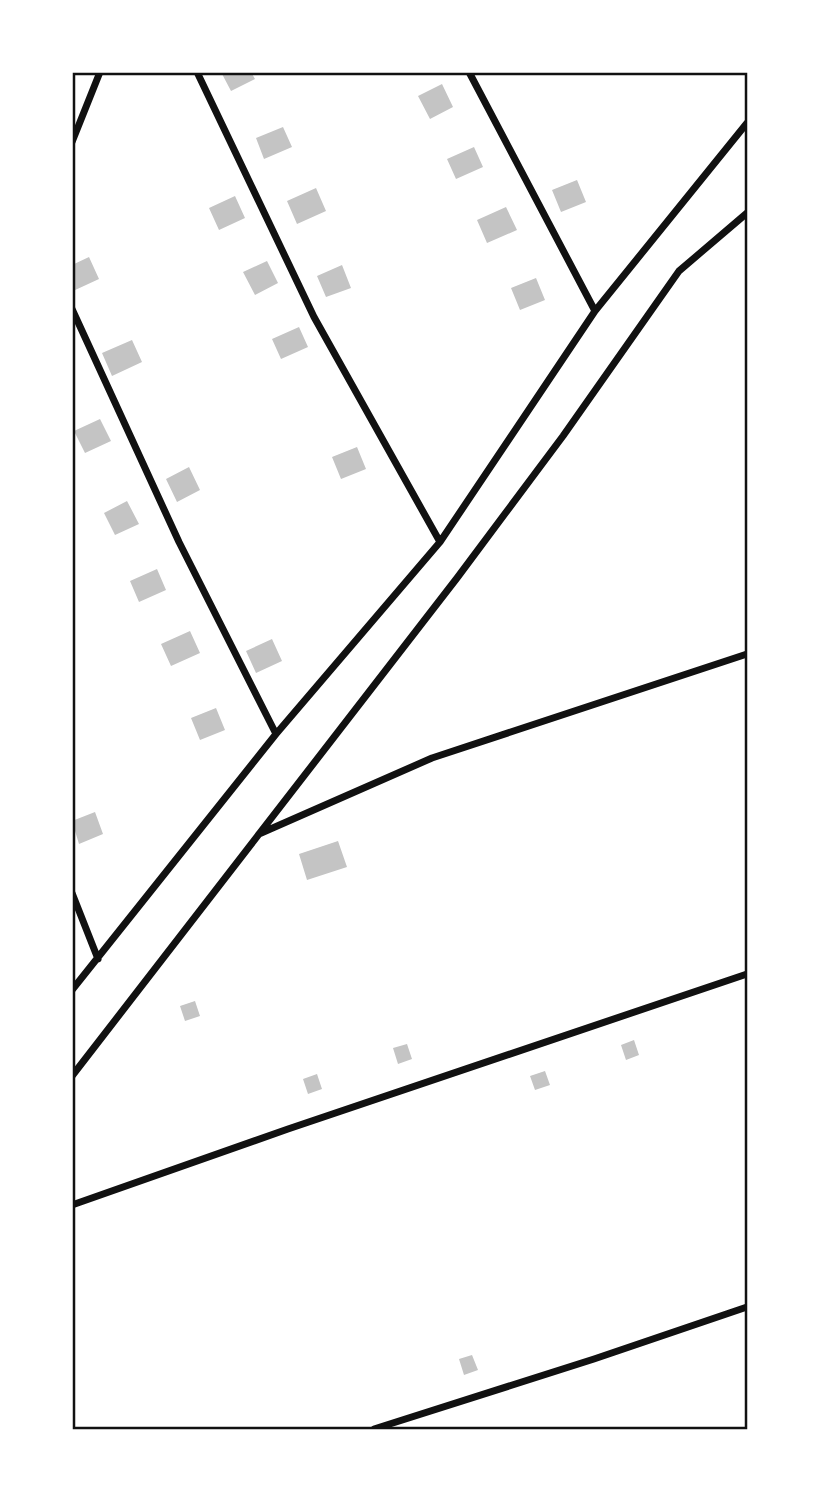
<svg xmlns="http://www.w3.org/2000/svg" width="819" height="1501" viewBox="0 0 819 1501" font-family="'Golos Text',sans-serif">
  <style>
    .building { fill: #c4c4c4 }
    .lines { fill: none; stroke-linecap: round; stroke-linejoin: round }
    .minor { stroke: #111; stroke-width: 7 }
    .neatline { fill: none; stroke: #111; stroke-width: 2.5 }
  </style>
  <rect width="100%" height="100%" fill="#fff"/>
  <!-- building -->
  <path class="building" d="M221 72H251L255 79 231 91Z
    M442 84 453 107 430 119 418 96Z
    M283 127 292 147 264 159 256 138Z
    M474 147 483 167 456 179 447 159Z
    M577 180 586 202 561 212 552 190Z
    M316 188 326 211 297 224 287 201Z
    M235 196 245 218 219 230 209 208Z
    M506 207 517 230 487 243 477 220Z
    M89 257 99 279 73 291 72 265Z
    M267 261 278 283 255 295 243 272Z
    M342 265 351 288 326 297 317 276Z
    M536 278 545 300 520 310 511 288Z
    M299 327 308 347 281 359 272 339Z
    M132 340 142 362 112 376 102 353Z
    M100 419 111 441 85 453 74 431Z
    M357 447 366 469 341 479 332 457Z
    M189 467 200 490 177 502 166 479Z
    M127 501 139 524 115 535 104 513Z
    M157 569 166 590 139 602 130 581Z
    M190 631 200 653 171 666 161 644Z
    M272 639 282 661 256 673 246 651Z
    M216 708 225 730 200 740 191 718Z
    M95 812 103 834 79 844 72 821Z
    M338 841 347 867 307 880 299 854Z
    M195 1001 200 1016 185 1021 180 1006Z
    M634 1040 639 1055 626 1060 621 1045Z
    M407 1044 412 1059 398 1064 393 1048Z
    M545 1071 550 1085 535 1090 530 1076Z
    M317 1074 322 1089 308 1094 303 1079Z
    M472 1355 478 1370 464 1375 459 1359Z"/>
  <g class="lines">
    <!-- minor -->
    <path class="minor" d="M197 72 314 317 440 542
      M469 72 595 311
      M72 142 100 72
      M72 309 179 542 276 734
      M259 834 432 758 747 654
      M72 893 98 959
      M72 990 276 734 440 542 595 311 747 123
      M72 1076 457 578 563 436 679 271 747 213
      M72 1205 288 1129 747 974
      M374 1429 594 1359 747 1307"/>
  </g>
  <!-- border -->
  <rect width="819" height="1501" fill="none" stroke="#ffffff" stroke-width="147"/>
  <rect x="74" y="74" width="672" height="1354" class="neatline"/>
</svg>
